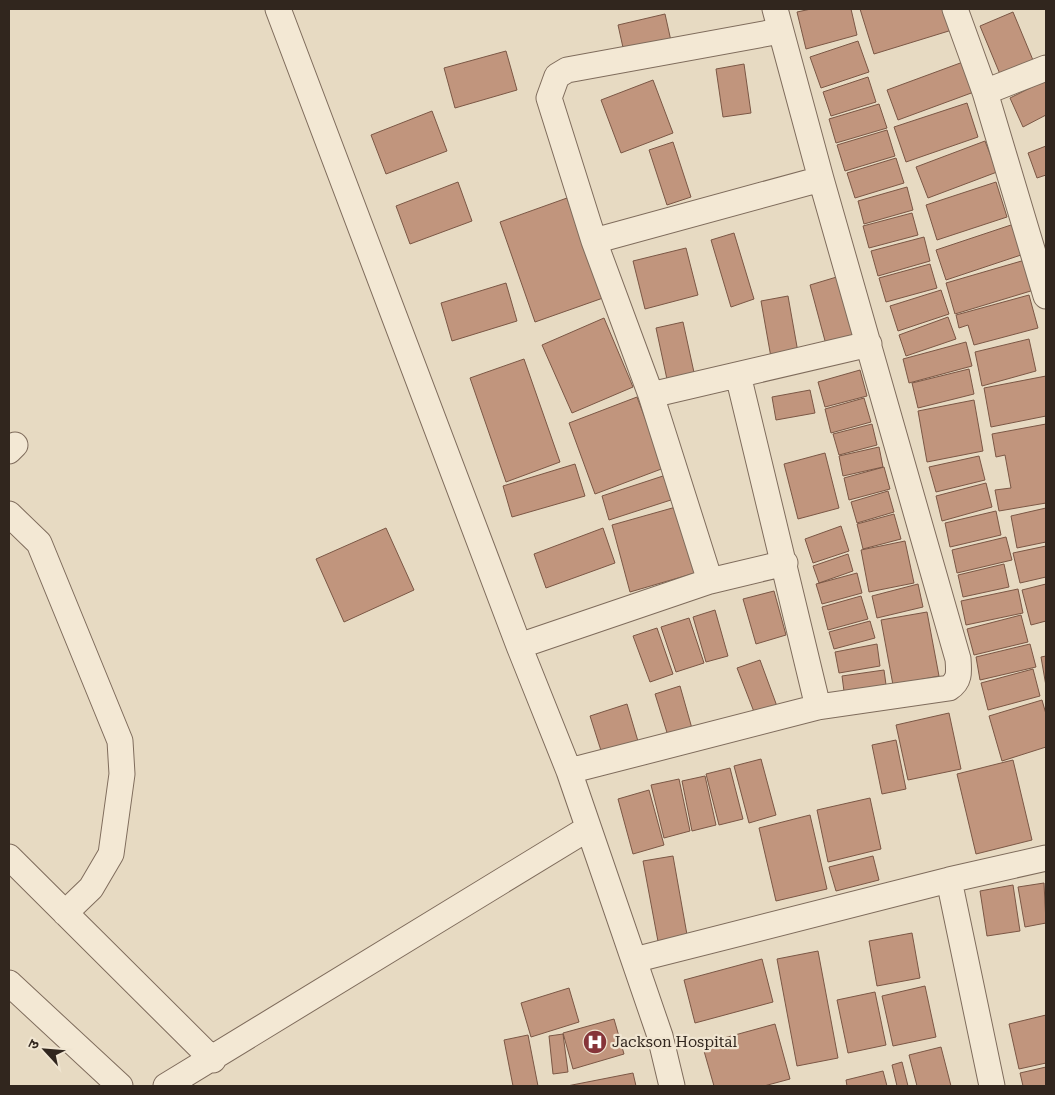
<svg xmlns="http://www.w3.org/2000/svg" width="1055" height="1095" viewBox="0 0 1055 1095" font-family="'Roboto Serif','Noto Sans Devanagari',serif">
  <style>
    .building { fill: #c1957d; stroke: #7b5745 }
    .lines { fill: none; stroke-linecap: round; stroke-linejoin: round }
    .minor-casing { stroke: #7f6c5c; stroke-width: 27 }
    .minor { stroke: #f3e8d4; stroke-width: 25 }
    .labels { text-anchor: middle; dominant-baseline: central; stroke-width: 4.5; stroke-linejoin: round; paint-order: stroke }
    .poi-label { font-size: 15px; fill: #31261e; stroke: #f0e5d1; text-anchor: start }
  </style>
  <rect width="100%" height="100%" fill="#e7dac2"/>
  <!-- building -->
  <path class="building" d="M811 9H851L857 35 806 49 797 12Z
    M860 9H945L952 30 874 54Z
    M1013 12 1035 65 1002 79 980 26Z
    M665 14 671 41 624 52 618 25Z
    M858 41 869 72 821 88 810 57Z
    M506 51 517 90 455 108 444 68Z
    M963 62 974 92 898 120 887 90Z
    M744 64 751 113 723 117 716 69Z
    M868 77 876 102 831 116 823 92Z
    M653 80 673 133 621 153 601 100Z
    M1046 80V115L1023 127 1010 98Z
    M967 103 978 137 906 162 894 127Z
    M879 104 887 128 836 143 829 119Z
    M432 111 447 151 386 174 371 135Z
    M887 130 895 156 845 171 837 145Z
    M985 141 997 172 928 198 916 167Z
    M673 142 691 197 667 205 649 150Z
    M1046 146V175L1037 178 1028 153Z
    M896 158 904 183 855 198 847 173Z
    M458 182 472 221 410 244 396 206Z
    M996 182 1007 217 937 240 926 205Z
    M907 187 913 210 864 224 858 201Z
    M567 198 603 298 535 322 500 222Z
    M912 213 918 235 869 248 863 226Z
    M1014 224 1024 254 946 280 936 250Z
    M734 233 754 299 731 307 711 240Z
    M924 237 930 261 878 276 871 251Z
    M686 248 698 295 645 309 633 261Z
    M1025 260 1034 290 955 314 946 283Z
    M930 264 937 288 886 302 879 278Z
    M840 276 859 344 828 352 810 285Z
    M506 283 517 321 452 341 441 303Z
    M941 290 949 314 898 331 890 306Z
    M1029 295 1038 328 974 345 968 325 959 328 956 315Z
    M788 296 799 358 772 363 761 301Z
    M948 317 956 339 906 356 899 335Z
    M604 318 633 387 572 413 542 345Z
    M683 322 695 377 668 384 656 328Z
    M1029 339 1036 371 982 386 975 352Z
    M966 342 972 366 909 383 903 359Z
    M524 359 560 462 506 482 470 378Z
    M969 369 974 394 918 408 912 383Z
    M860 370 867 396 825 407 818 382Z
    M1046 376V416L991 427 984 388Z
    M810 390 815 413 776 420 772 397Z
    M637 397 664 468 595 494 569 423Z
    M864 398 871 422 831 433 825 409Z
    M974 400 983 451 927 462 918 411Z
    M872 424 877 445 839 455 833 434Z
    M1046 424V503L999 511 995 490 1011 488 1005 455 996 457 992 434Z
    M879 447 883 467 843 476 839 456Z
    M825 453 839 508 798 519 784 464Z
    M979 456 985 480 936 492 929 467Z
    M575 464 585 496 512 517 503 486Z
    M884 467 890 489 849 500 844 478Z
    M666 475 674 499 609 520 602 496Z
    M986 483 992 507 942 521 936 496Z
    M888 491 894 512 857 523 851 502Z
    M683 505 702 571 630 592 612 525Z
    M1046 508V542L1017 548 1011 516Z
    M996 511 1001 535 950 547 945 523Z
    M894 514 901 539 863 549 857 524Z
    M841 526 849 551 813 563 805 539Z
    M386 528 414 590 344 622 316 559Z
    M603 528 615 563 546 588 534 554Z
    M1006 537 1012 560 957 573 952 550Z
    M905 541 914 583 869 592 861 550Z
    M1046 546V577L1020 583 1013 553Z
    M848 554 853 571 819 583 813 566Z
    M1004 564 1009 587 963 597 958 575Z
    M857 573 862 593 822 604 816 584Z
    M918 584 923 607 877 618 872 596Z
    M1046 584V621L1031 625 1022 590Z
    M1018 589 1023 613 966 625 961 601Z
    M774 591 786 635 756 644 743 599Z
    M861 596 868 619 828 630 822 607Z
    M715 610 728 656 706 662 693 617Z
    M927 612 939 676 893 685 881 620Z
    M1021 615 1028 642 974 655 967 629Z
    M689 618 704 663 676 672 661 627Z
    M870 621 875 638 834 649 829 632Z
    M657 628 673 674 650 682 633 636Z
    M877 644 880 666 839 673 835 652Z
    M1030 644 1036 667 980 680 976 657Z
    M1046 656V686L1041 657Z
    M760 660 778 709 756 717 737 668Z
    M1033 669 1040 696 988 710 981 683Z
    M884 670 887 692 845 699 842 676Z
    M680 686 693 732 669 739 655 694Z
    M1042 700 1046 714V747L1002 761 989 716Z
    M627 704 640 748 604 760 590 716Z
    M949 713 961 769 908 780 896 725Z
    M896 740 906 789 882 794 872 745Z
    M761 759 776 815 749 823 734 766Z
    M1013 760 1032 840 976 854 957 774Z
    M730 768 743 819 719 825 706 774Z
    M705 776 716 825 692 831 682 781Z
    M679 779 690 831 664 838 651 785Z
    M649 790 664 845 633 854 618 799Z
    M870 798 881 849 828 862 817 810Z
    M810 815 827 889 776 901 759 828Z
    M673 856 689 946 660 952 643 861Z
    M873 856 879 880 836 891 829 867Z
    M1044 883 1046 923 1025 927 1018 887Z
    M1013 885 1020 931 987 936 980 891Z
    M912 933 920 978 877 986 869 941Z
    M818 951 838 1058 797 1066 777 959Z
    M762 959 773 1002 695 1023 684 980Z
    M925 986 936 1037 893 1046 882 996Z
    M569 988 579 1022 531 1037 521 1003Z
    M875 992 886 1045 848 1053 837 1000Z
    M1046 1015V1063L1019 1069 1009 1024Z
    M614 1019 624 1054 573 1069 563 1033Z
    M775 1024 790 1079 764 1086H714L702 1044Z
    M563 1034 568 1072 553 1074 549 1036Z
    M528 1035 538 1086H513L504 1040Z
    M941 1047 951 1086H917L909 1055Z
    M902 1062 908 1086H897L892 1065Z
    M1046 1067V1086H1023L1020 1073Z
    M883 1071 887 1086H847L846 1080Z
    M633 1073 636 1086H567Z"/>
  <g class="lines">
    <!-- minor casing -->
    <g class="minor-casing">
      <path id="minor" d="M278 9 519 646 569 771 660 1036 672 1086
        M955 9 985 92 1046 296
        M985 92 1046 68
        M594 241 821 179
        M738 375 818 707
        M651 395 869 344
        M9 451 15 445
        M9 514 39 543 120 741 122 774 111 854 91 888 65 913
        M710 581 651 395 594 241 549 98 557 76 567 70 780 31
        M519 646 710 581 785 563
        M569 771 818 707 949 688C960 681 959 672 958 659L821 179 775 9
        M9 857 213 1060
        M949 880 992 1086
        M634 960 949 880 1046 858
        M9 983 120 1086
        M166 1086 587 829"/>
    </g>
    <!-- minor -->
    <use href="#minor" class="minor"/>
  </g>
  <!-- icons -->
  <defs>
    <g id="hospital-disc" transform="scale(1.25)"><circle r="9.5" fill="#863439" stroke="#f0e5d1"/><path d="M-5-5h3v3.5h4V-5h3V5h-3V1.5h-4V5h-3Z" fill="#fff"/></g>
  </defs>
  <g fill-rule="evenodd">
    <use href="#hospital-disc" x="595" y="1042"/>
  </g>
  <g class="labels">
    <!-- poi labels -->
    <g class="poi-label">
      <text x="612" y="1042">Jackson Hospital</text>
    </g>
  </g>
  <!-- border -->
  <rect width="1055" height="1095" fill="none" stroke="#31261e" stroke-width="20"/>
  <!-- north arrow -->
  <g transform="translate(45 1050) rotate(296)" stroke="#f0e5d1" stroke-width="4" paint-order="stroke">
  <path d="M0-4L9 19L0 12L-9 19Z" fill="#31261e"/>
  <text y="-8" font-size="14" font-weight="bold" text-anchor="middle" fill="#31261e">उ</text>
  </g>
</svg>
